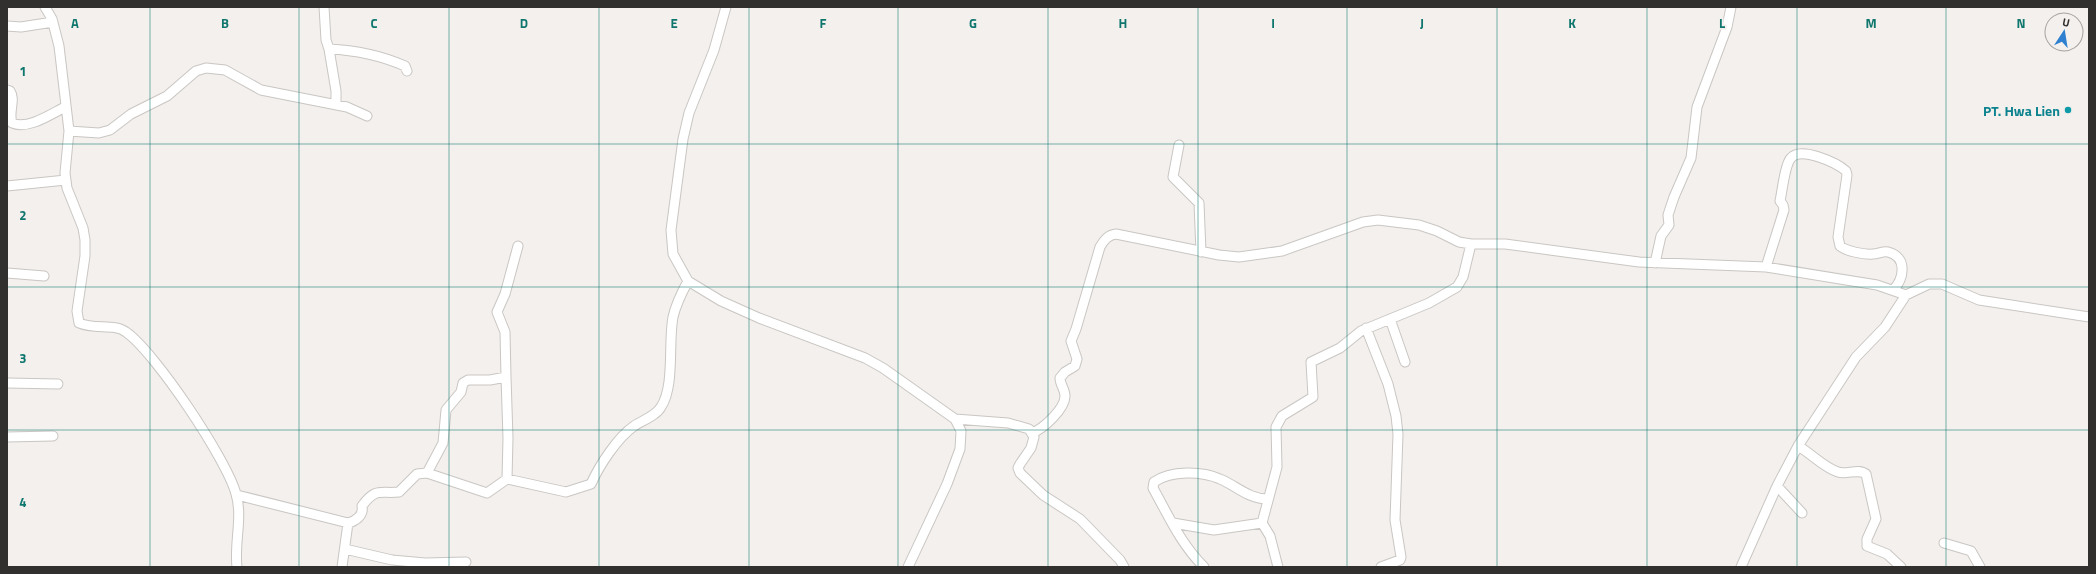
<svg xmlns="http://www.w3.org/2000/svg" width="2096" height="574" viewBox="0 0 2096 574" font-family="'Titillium Web',sans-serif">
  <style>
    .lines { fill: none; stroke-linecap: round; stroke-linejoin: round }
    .minor-casing { stroke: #c9c6c3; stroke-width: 11 }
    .minor { stroke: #fff; stroke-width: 9 }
    .grid { fill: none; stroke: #0f766e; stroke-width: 1; stroke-opacity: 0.55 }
    .culture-dot { fill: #0f9aa8; stroke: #f3f0ed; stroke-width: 1.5 }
    .labels { text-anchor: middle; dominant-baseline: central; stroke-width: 3.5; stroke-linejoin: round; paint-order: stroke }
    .culture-label { font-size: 14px; font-weight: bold; fill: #0d838f; stroke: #f3f0ed; text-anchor: end }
    .grid-label { font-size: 13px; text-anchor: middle; font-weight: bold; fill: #0f766e; stroke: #f3f0ed; stroke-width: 3.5; stroke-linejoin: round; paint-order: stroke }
  </style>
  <rect width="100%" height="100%" fill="#f3f0ed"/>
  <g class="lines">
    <!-- minor casing -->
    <g class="minor-casing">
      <path id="minor" d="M45 7 52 19 59 46 69 131 65 173 67 188 83 228 85 240V256L77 311 79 323C95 330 114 323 126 332 155 352 227 460 236 494 243 517 234 543 237 567
        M324 7 326 40 329 49 336 91V104
        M726 7 714 50 689 113 683 139 671 230 673 254 688 281 721 301 759 318 865 358 883 368 955 419 961 431 960 449 947 484 908 567
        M7 26 21 27 53 22
        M329 49C354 50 382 56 405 66L407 71
        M7 90 10 91C16 100 8 112 12 123 28 130 51 114 65 107
        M69 131 99 133 110 130 131 114 167 96 196 71 206 68 225 70 261 90 347 107 367 116
        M1179 145 1173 177 1199 203 1201 252
        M7 186 66 180
        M1655 263 1661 236 1669 225 1668 215 1674 197 1691 158 1697 107 1727 27 1731 7
        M1766 267 1784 210 1783 205 1780 201C1782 192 1785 164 1791 158 1801 146 1837 163 1846 171L1847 175 1838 237 1840 246C1846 251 1864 255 1873 254 1878 254 1883 251 1888 252 1908 257 1904 279 1893 290
        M7 273 44 276
        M1390 319 1405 362
        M1366 328 1388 384 1396 416 1398 434 1395 520 1401 557 1400 560 1381 567
        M506 377 508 438 507 479
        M7 383 58 384
        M955 419 1008 423 1029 429 1034 437 1031 448 1020 464 1018 468 1020 473 1043 495 1080 519 1120 560 1124 567
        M1032 433C1043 429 1065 409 1065 396 1065 389 1060 385 1060 378L1065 372 1075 366 1077 359 1071 341 1076 329 1100 247C1104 240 1108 235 1116 234L1219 255 1239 257 1282 251 1363 222 1378 220 1419 225 1437 231 1459 242 1471 244H1505L1639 262 1766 267 1877 285 1906 295
        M7 437 53 436
        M1798 446C1812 454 1823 467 1838 472 1847 475 1858 468 1866 474L1876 519 1867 539V546L1887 554 1901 567
        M427 473 487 493 507 479 566 492 591 484C599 466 617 438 634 426 643 420 656 416 661 407 675 386 668 342 673 317 676 304 682 292 688 281
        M1777 486 1802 513
        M237 495 348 523
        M1173 523 1214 530 1262 523
        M1262 523 1277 467 1276 427 1282 416 1313 397 1311 362 1340 348 1361 331 1429 303 1457 287 1463 277 1471 244
        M1262 523 1270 536 1278 567
        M1944 543 1971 551 1980 567
        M345 549 392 560 425 563
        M342 567 348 523C356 521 364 515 362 506 376 487 380 494 399 492L417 474 427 473 443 443 446 410 461 392 463 383 468 380H490L506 377 505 332 497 312 505 294 518 246
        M423 567 425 563 466 562
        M1204 567C1181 544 1169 517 1153 488L1154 482C1171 470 1202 471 1220 479 1237 486 1248 499 1268 499
        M1741 567 1777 486 1798 446 1856 357 1885 327 1906 295 1929 284H1942L1979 300 2089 317"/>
    </g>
    <!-- minor -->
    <use href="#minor" class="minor"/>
  </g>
  <!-- grid -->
  <path class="grid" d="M150 7V567M299 7V567M449 7V567M599 7V567M749 7V567M898 7V567M1048 7V567M1198 7V567M1347 7V567M1497 7V567M1647 7V567M1797 7V567M1946 7V567M7 144H2089M7 287H2089M7 430H2089"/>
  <!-- markers -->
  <circle class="culture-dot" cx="2068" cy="110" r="4"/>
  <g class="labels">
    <!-- culture labels -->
    <g class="culture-label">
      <text x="2060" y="110">PT. Hwa Lien</text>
    </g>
  </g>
  <g class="grid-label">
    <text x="75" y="28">A</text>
    <text x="225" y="28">B</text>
    <text x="374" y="28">C</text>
    <text x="524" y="28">D</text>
    <text x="674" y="28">E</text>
    <text x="823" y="28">F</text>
    <text x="973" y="28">G</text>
    <text x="1123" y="28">H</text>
    <text x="1273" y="28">I</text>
    <text x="1422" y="28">J</text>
    <text x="1572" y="28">K</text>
    <text x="1722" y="28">L</text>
    <text x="1871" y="28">M</text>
    <text x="2021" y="28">N</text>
    <text x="23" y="76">1</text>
    <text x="23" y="220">2</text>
    <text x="23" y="363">3</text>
    <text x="23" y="507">4</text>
  </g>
  <!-- border -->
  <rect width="2096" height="574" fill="none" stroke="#31302f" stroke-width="16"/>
  <!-- north arrow -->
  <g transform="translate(2064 32) rotate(12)"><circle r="19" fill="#f3f0ed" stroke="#a5a3a1"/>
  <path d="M0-3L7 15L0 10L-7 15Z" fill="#2f80d0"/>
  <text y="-6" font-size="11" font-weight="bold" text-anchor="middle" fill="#31302f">U</text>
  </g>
</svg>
